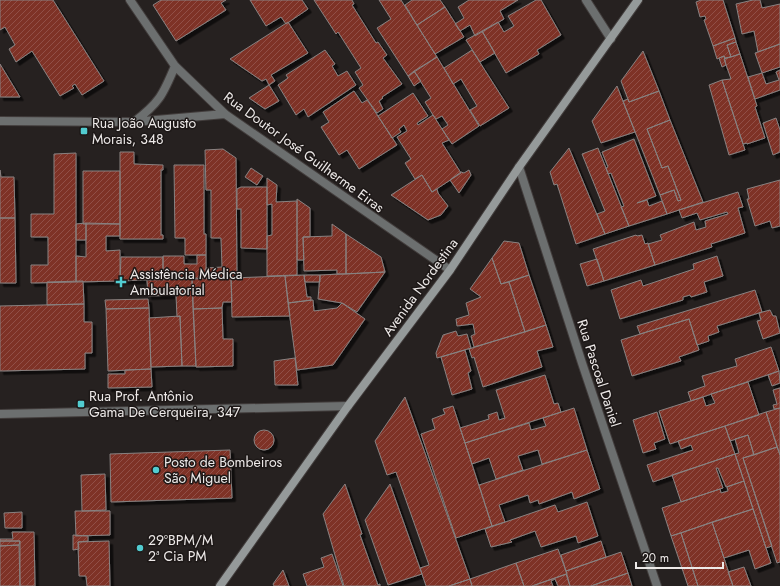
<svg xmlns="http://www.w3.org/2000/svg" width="780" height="586" viewBox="0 0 780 586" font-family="Jost,sans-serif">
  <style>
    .building { fill: url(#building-hatch); stroke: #888281; filter: url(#shadow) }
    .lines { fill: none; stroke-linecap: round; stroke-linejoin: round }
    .street-casing { stroke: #423d3c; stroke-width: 10 }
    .secondary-casing { stroke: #423d3c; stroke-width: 10 }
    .street { stroke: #6c6f6f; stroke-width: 8 }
    .secondary { stroke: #959a9a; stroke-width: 8 }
    .poi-dot { fill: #52ccd0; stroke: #1d1817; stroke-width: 1.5 }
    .labels { text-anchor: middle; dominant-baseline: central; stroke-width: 3; stroke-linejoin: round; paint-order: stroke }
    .poi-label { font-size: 14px; fill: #ede9e8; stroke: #1d1817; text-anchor: start }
    .street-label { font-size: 14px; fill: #ede9e8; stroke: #1d1817 }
  </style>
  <defs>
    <pattern id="building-hatch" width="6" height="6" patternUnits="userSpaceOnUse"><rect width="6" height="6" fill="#7e3227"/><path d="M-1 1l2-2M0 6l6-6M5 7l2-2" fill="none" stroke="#915046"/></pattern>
    <filter id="shadow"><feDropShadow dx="3.5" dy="3.5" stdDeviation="0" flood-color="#0009"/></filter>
  </defs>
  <rect width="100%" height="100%" fill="#262120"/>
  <!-- building -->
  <path class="building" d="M0 0H53L104 81 82 95 75 84 72 86 74 88 60 96 32 51 16 62 9 49 15 45 5 27 0 30Z
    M161 0H226L221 3 226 10 176 41 153 5Z
    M250 0H302L308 9 286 24 281 17 266 26Z
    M314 0H352L354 4 352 5 376 43 378 42 387 55 383 58 402 84 382 97 383 98 379 101 383 109 377 113 359 88 363 85 355 72 361 68 338 32 336 34Z
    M379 0H401L437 57 408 76 377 28 391 19Z
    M412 0H440L445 7 417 25 405 5Z
    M469 0H518L500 11 504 19 475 36 470 25 460 31 455 24 464 18 458 7Z
    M536 0H541L561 35 537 50 539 54 506 73 482 31 498 22 504 32 514 26 508 16Z
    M701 0H723L735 38 713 46 704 20 706 19 705 16 700 17 696 2Z
    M753 0H760L762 8 780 4V44L758 52 754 31 742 34 736 4Z
    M445 7 464 37 435 54 417 25Z
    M288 22 308 53 271 75 275 81 269 85 266 79 262 81 230 59Z
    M482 31 495 53 480 62 466 40Z
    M735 38 736 42 727 45 731 57 725 58 724 56 717 59 713 46Z
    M736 42 740 54 731 57 727 45Z
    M780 44V67L762 73 755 53Z
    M325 50 335 64 332 66 338 76 347 71 356 85 308 117 304 109 296 115 278 85 288 78 286 75Z
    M472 50 509 108 480 126 470 110 477 106 461 79 453 84 444 68Z
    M643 51 659 91 629 102 621 81Z
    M740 54 757 106 755 107 765 138 747 144V143L743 144 722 80 731 79 724 59Z
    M724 56 726 65 722 67 719 58Z
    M437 57 479 126 452 144 442 129 448 125 442 116 436 119 433 115 425 102 431 98 414 71Z
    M0 64 20 97H0Z
    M780 70V90L755 99 748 77 762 73 766 84 779 80 776 72Z
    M414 71 421 81 414 86 408 76Z
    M722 80 745 150 729 155 709 85Z
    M269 85 279 101 265 109 249 98Z
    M617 86 635 132 601 143 592 121Z
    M354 91 362 103 367 100 370 104 397 145 359 169 347 150 339 155 321 127 329 122 323 112Z
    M659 91 670 120 647 129 662 168 668 166 681 200 678 201 674 190 660 195 623 101 628 99 629 102Z
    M413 93 428 116 417 123 418 125 433 115 449 140 442 143 461 173 432 192 422 175 415 179 405 163 411 159 397 137 407 131 404 125 399 129 401 132 392 138 378 116Z
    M776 118 780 130V152L773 155 763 123Z
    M670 120 703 202 667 214 660 195 674 190 678 201 681 200 668 166 662 168 647 129Z
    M634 139 656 196 637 203 647 200 649 206 662 201 667 214 629 226 621 207 624 206 611 173 608 174 606 168 608 167 602 152Z
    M569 148 605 234 576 244 557 184 554 185 550 172Z
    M598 148 629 226 605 234 597 214 605 211 582 154Z
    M223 149 236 158 237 277 206 278V268L222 267 221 238H211V190H206L205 150Z
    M120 152H134V164L163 165V170H161V235H163V239H120Z
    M76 153V282L31 283V265H48V237H31V214H54V154Z
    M174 165H204V234H206V255H185V238H175Z
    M251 168 263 176 257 185 245 177Z
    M0 170 1 177H14L15 218H0Z
    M469 170 471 175 459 193 450 180 461 172 464 173Z
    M83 171H120V224H83Z
    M422 175 432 192 437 189 438 193 448 206 441 215 428 220 391 195Z
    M267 178 277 185 276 202 297 201V275L267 276V236L272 235V204L267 205Z
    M780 180V226L772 228 770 221 755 226 747 199H749L747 189Z
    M241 187H267V249L241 248V209H237V189Z
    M738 192 743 207 738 208 745 233 711 244 712 247 655 265 648 244 662 240 660 235 694 222 696 230 706 227 705 221 728 214 727 212 700 220 697 213 682 218 679 210Z
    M297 199 310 208V237H303L304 260H297Z
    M0 218H15L16 283H0Z
    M86 223V240H76V224Z
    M86 223 120 224V236H106V251L120 250V281L76 282V256L86 257Z
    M332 224 346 234V274H337V270L304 271 303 237 332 236Z
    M346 234 381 257 385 272 346 274Z
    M636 235 637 236 642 235 645 244 648 243 655 265 604 281 593 249Z
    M504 241 519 243 529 275 501 284 492 258Z
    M197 255H206V278L163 279V256H184V264H197Z
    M717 256 723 276 704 282 707 292 691 297 690 295 683 297V300L620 319 611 290 641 280 643 286 694 269 693 264Z
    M121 257H163V279L120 281Z
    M492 258 501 284 509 282 525 332 474 347 471 336 475 334 473 324 457 326 456 319 469 315 466 303 481 297 470 289Z
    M597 259 604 281 587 286 580 264Z
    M385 272 357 312 342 303 318 299 320 275Z
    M304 275 307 297H311V300L288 303 285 276Z
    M304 275H320V282H305Z
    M529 275 546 325 525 332 509 282Z
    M285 276 290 316 232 317 231 278Z
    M231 278 232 302H223L222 308 193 309 192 279Z
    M192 279 196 366H182L180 316 177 317 176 295 148 296 147 280Z
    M83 281 84 304 47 305V282Z
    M755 290 762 312 717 326 719 332 708 336 709 341 697 345 689 319 640 334 637 326Z
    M148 299 149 308 106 309 105 300Z
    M313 300 314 311 337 308 342 303 365 319 333 365 297 370 288 303Z
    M84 304V322H92V353H85V369L0 371V306Z
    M149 308 151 369 108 371 106 309Z
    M222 308 223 339H233V366L196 367 193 309Z
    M770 310 773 316H776L780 333 763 339 757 321 761 320 759 313Z
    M180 316 182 366 151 367 149 318Z
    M689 319 699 350 679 357 681 361 632 376 621 340Z
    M546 325 553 347 537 351 542 367 483 387 474 357 472 358 469 349Z
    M456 331 458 336 467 334 471 348 437 358 436 353 443 335Z
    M771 347 779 371 691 401 688 392 705 386 702 376 737 366 735 359Z
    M465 350 471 371 468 373 472 389 452 395 441 357Z
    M295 358 298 385H275L274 361Z
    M151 369 152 387 108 388V374H125V370Z
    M779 371 780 383 772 386 768 375Z
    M545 375 554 404 558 403 561 412 465 443 460 428 489 419 488 415 497 412 499 420 505 418 496 390Z
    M748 382 759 415 670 444 659 411 703 397 706 406 715 403 711 394Z
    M780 388V408L774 409 773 405 777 404 773 390Z
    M405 397 470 579 449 586H426L420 568 429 565 396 472 387 475 375 441Z
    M453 406 492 526 456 538 421 434 435 429 432 419 445 414 443 409Z
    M574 408 587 450 542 464 538 450 518 456 523 470 496 479 489 458 472 464 465 443 529 423 531 430 546 426 543 418Z
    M780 408V455L766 412Z
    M657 412 665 439 654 443 656 449 643 453 633 420Z
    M766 412 777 447 754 455 748 435 730 441 725 426Z
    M725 426 735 454 653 482 647 465 693 450 691 445 681 449 678 441Z
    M254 440a10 10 0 1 1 20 0a10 10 0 1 1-20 0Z
    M748 435 754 455 743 458 772 546 766 548 735 454 739 453 735 439Z
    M777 447 780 455V562L777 563 743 458Z
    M230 450 232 498 111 502 110 454Z
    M587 450 600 489 574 499 572 492 539 504 538 500 530 503 528 495 499 505 505 522 492 526 479 485Z
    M735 454 744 481 726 487 718 468H716L723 488 681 502 672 475Z
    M105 474 106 510 82 511 81 475Z
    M744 481 753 509 671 536 662 508 720 489 721 493 728 491 727 487Z
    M345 484 362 534 360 535 378 585 380 584V586H344L323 514Z
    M390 484 422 574 388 585 365 520Z
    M587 502 598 536 578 543 576 536 541 547 535 531 510 540 512 542 491 547 485 529 555 505 558 512Z
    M753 509 771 563 755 569 749 550 724 558 712 522Z
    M75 511H110V535L76 536Z
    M22 512V528H5L4 513Z
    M712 522 724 558 733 586H698L681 533Z
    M12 532H34L35 586H20V541H0V539H13Z
    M681 533 698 586H688L671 536Z
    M73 535 88 536V541L78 542 79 549 73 550Z
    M0 541H20L19 545 0 546Z
    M109 541 110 586H87L86 576H79L78 542Z
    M601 541 606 557 566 571 561 555Z
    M19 545 20 586H0V546Z
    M558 549 567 574 532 586H524L516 563Z
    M621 552 628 573 591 586H570L566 571Z
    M332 554 343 586H307L303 574 324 567 321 558Z
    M516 563 524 586H472L470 579Z
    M744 567 751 586H733L728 572Z
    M283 570 289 586H274L273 584Z
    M628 573 632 586H591Z
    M566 574 570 586H558L555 579 551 581 553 586H532Z
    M470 579 472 586H449Z"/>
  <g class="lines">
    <!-- street casing -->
    <g class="street-casing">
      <path id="street" d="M130 0 175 66 225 114 450 270
        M586 0 611 39
        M0 121 133 122 225 114
        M134 122C159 103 163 95 175 66
        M519 167 582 363 657 586
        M0 414 348 406"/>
    </g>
    <!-- secondary casing -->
    <g class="secondary-casing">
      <path id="secondary" d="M220 586 348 406 450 270 519 167 638 0"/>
    </g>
    <!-- street -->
    <use href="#street" class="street"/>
    <!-- secondary -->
    <use href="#secondary" class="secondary"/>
  </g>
  <!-- markers -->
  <g class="poi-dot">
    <rect x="80" y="127" width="8" height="8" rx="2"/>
    <path d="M119 276h4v4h4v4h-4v4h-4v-4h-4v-4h4z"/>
    <rect x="77" y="400" width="8" height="8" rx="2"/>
    <circle cx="156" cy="470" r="4"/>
    <circle cx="140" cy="548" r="4"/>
  </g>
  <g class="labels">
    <!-- poi labels -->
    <g class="poi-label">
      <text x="92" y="123">Rua João Augusto<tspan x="92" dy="16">Morais, 348</tspan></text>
      <text x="130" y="274">Assistência Médica<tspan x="130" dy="16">Ambulatorial</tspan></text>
      <text x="89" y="396">Rua Prof. Antônio<tspan x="89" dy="16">Gama De Cerqueira, 347</tspan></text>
      <text x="164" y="462">Posto de Bombeiros<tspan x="164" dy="16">São Miguel</tspan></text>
      <text x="148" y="540">29ºBPM/M<tspan x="148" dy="16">2ª Cia PM</tspan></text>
    </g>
    <!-- street labels -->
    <g class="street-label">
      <text transform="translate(304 152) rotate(36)">Rua Doutor José Guilherme Eiras</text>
      <text transform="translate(420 287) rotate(-54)">Avenida Nordestina</text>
      <text transform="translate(599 373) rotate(72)">Rua Pascoal Daniel</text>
    </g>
  </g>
  <!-- scale -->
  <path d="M636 562v6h87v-6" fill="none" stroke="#ede9e8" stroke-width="2"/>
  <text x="642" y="562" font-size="12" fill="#ede9e8" stroke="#1d1817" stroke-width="3" paint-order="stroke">20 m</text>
</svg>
